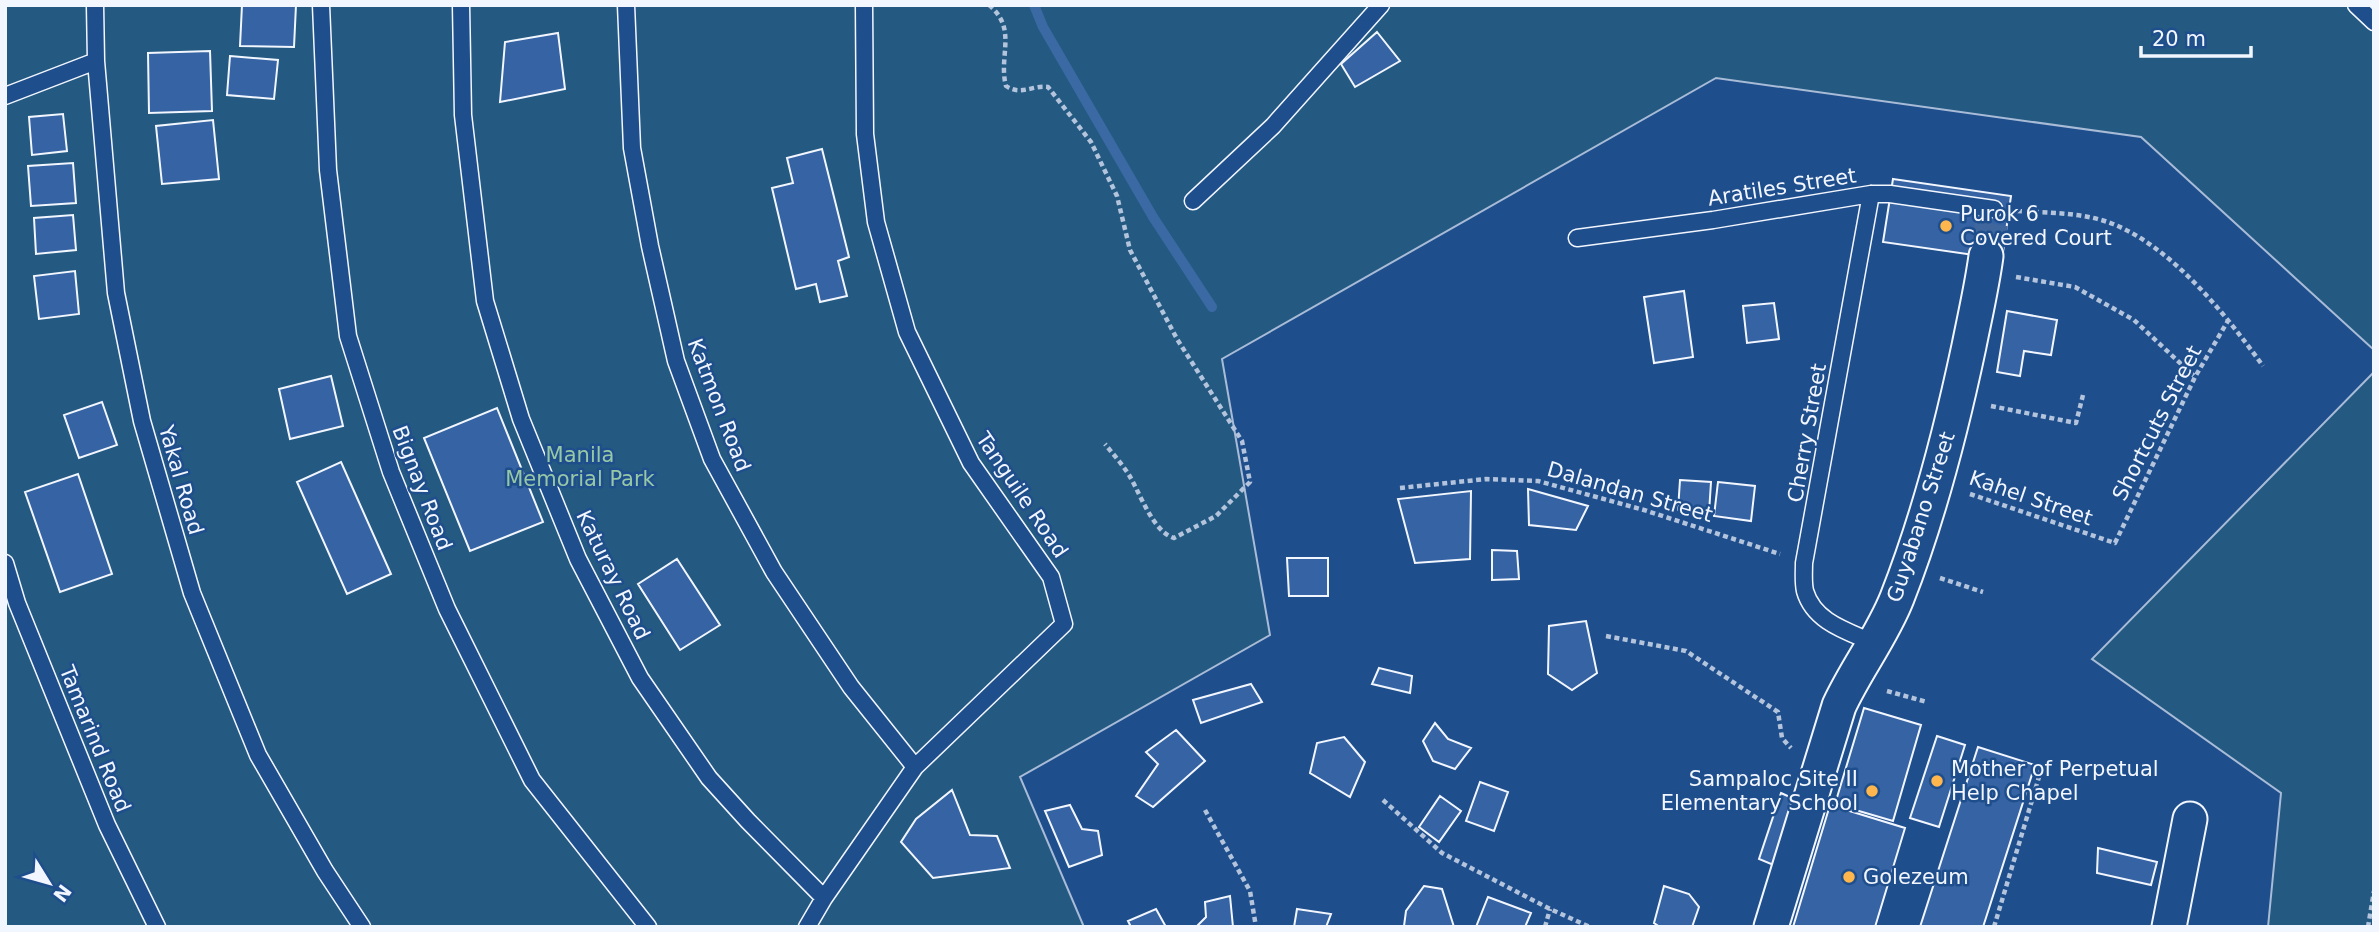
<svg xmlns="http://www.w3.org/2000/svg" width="2379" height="932" viewBox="0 0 2379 932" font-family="'DejaVu Sans',sans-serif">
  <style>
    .green { fill: #245a82; stroke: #a8bbd7; stroke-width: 2 }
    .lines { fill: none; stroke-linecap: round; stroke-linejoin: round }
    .stream { stroke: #3b69a3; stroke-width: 10 }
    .building { fill: #3563a3; stroke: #f2f6ff; stroke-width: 2 }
    .street-tunnel { stroke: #3f679d; stroke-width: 33; stroke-dasharray: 33 17; stroke-linecap: butt }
    .lane-casing { stroke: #f2f6ff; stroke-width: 19 }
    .street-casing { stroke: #f2f6ff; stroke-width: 37 }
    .path { stroke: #b3c4dc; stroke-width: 4.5; stroke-dasharray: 5 3.5; stroke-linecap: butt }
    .lane { stroke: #1f4e8c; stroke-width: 16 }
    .street { stroke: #1f4e8c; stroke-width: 33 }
    .poi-dot { fill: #ffb74d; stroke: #1f4e8c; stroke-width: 2.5 }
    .labels { text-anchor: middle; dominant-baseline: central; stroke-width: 5; stroke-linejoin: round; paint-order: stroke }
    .street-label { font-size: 21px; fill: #f2f6ff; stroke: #1f4e8c }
    .poi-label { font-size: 21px; fill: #f2f6ff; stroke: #1f4e8c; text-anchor: start }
    .park-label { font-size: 21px; fill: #97c8a6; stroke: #1f4e8c }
  </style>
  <rect width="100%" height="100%" fill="#1f4e8c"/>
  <!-- green -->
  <path class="green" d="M5 5H2374V350L2141 137 1716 78 1222 359 1270 635 1020 777 1084 927H5Z
    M2374 372V927H2268L2281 793 2092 659Z"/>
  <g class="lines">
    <!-- stream -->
    <path class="stream" d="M1034 5 1043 27 1153 217 1212 307"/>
  </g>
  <!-- building -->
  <path class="building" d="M242 5H296L294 47 240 46Z
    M1377 32 1400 61 1355 87 1341 64Z
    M558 33 565 89 500 102 505 42Z
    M210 51 212 111 149 113 148 53Z
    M230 56 278 60 274 99 227 95Z
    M63 114 67 151 32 155 29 117Z
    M213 120 219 179 162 184 156 126Z
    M822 149 849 257 838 261 847 296 820 302 816 284 796 289 772 188 793 183 787 158Z
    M73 163 76 203 31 206 28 166Z
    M1893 179 2011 196 2002 259 1883 242Z
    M73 215 76 250 36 254 34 218Z
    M75 271 79 314 39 319 34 276Z
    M1684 291 1693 357 1654 363 1644 297Z
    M1774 303 1779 339 1747 343 1743 306Z
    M2007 311 2057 320 2051 355 2024 351 2020 376 1997 372Z
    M331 376 343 426 290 439 279 389Z
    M102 402 117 445 79 458 64 415Z
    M497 408 543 522 470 551 424 438Z
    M341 462 391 574 347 594 297 482Z
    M78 474 112 574 60 592 25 492Z
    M1680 480 1711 482 1709 513 1678 510Z
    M1718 482 1755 486 1751 521 1714 516Z
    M1528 489 1588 506 1576 530 1529 525Z
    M1471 491 1470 559 1415 563 1398 499Z
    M1492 550 1517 551 1519 579 1492 580Z
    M1287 558H1328V596H1289Z
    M677 559 720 625 680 650 638 584Z
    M1586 621 1597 673 1572 690 1548 674 1549 626Z
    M1379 668 1412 676 1410 693 1372 684Z
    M1251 684 1262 702 1201 723 1193 700Z
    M1864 708 1921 725 1893 821 1835 804Z
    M1435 723 1448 739 1471 748 1455 769 1433 761 1423 741Z
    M1176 730 1205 761 1153 807 1136 796 1158 764 1146 752Z
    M1937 736 1965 745 1939 827 1910 818Z
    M1344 737 1365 762 1350 797 1310 773 1317 743Z
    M1978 747 2035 765 1983 927H1920Z
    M1480 782 1508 792 1494 831 1466 821Z
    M952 790 970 835 997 836 1010 868 933 878 901 842 916 819Z
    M1781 793 1801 802 1781 868 1759 859Z
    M1440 796 1461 811 1439 842 1419 827Z
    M1070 805 1082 829 1098 831 1102 855 1069 867 1045 811Z
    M1830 805 1905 828 1875 927H1793Z
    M2098 848 2157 862 2151 885 2097 873Z
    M1424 886 1442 889 1454 927 1404 926 1406 911Z
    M1664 886 1689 894 1699 907 1692 927H1660L1654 923Z
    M1230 896 1233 927H1196L1206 917 1205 902Z
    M1488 897 1531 913 1525 927H1476Z
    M1156 909 1166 927H1131L1128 921Z
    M1297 909 1331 914 1326 927H1294Z"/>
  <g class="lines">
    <!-- street-tunnel -->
    <path class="street-tunnel" d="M1986 256 1994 209"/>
    <!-- lane casing -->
    <g class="lane-casing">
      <path id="lane" d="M95 5 96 61 116 293 142 421 192 593 258 755 325 871 362 927
        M321 5 328 170 348 336 391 472 447 609 532 780 648 927
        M461 5 463 115 485 301 521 419 578 559 640 678 709 778 748 821 824 898
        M626 5 632 148 650 246 676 361 712 459 774 572 851 687 915 767
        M2356 5 2374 22
        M5 96 96 61
        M1871 194 1804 563C1804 572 1803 582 1805 591 1814 622 1847 631 1874 643
        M1193 201 1273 126 1381 5
        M1577 238 1713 220 1871 194H1890L1994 209
        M5 563 17 603 107 825 157 927
        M807 927 824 898 915 767 1064 624 1051 577 971 463 907 332 876 222 865 134 864 5"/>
    </g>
    <!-- street casing -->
    <g class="street-casing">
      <path id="street" d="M1771 927 1839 706C1856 669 1882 636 1897 598 1929 517 1951 431 1969 346 1975 316 1982 286 1986 256
        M2169 927 2190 819"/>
    </g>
    <!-- path -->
    <path class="path" d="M989 5C1018 29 998 56 1006 86 1021 96 1032 85 1048 87L1091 142 1117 196 1130 250 1177 339 1242 441 1250 482 1216 516 1174 538C1153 532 1140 493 1129 475 1122 464 1113 454 1105 444
      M2017 211C2048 213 2083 212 2113 224 2173 248 2226 315 2263 366
      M2016 277 2075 287 2134 320 2195 377
      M1991 406 2076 423 2083 395
      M1400 488 1486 479 1538 481 1644 510 1780 554
      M1970 494 2115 543 2195 377 2229 319
      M1940 578 1983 592
      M1606 636 1686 651 1778 712 1782 738 1791 748
      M1887 691 1927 702
      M1383 800 1442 853 1550 909 1590 927
      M1205 810 1250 891 1256 927
      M1545 927 1550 909
      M1994 927 2042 767
      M2368 927 2374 891"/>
    <!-- lane -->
    <use href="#lane" class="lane"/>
    <!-- street -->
    <use href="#street" class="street"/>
  </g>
  <!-- markers -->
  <g class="poi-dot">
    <circle cx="1946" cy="226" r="7"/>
    <circle cx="1937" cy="781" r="7"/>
    <circle cx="1872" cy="791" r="7"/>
    <circle cx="1849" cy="877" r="7"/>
  </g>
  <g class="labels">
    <!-- street labels -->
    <g class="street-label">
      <text transform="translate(1782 187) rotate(-9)">Aratiles Street</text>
      <text transform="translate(719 405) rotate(69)">Katmon Road</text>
      <text transform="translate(2157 423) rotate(-63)">Shortcuts Street</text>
      <text transform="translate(1807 433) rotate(-80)">Cherry Street</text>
      <text transform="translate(181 480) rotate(74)">Yakal Road</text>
      <text transform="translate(422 488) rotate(69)">Bignay Road</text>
      <text transform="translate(1630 492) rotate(16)">Dalandan Street</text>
      <text transform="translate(1022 495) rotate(56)">Tanguile Road</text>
      <text transform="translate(2031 498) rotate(19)">Kahel Street</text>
      <text transform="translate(1921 517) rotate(-72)">Guyabano Street</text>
      <text transform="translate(613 575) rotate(64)">Katuray Road</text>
      <text transform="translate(95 739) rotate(68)">Tamarind Road</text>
    </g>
    <!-- poi labels -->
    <g class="poi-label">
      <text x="1960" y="214">Purok 6<tspan x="1960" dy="24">Covered Court</tspan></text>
      <text x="1951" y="769">Mother of Perpetual<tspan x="1951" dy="24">Help Chapel</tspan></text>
      <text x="1858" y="779" text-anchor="end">Sampaloc Site II<tspan x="1858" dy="24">Elementary School</tspan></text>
      <text x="1863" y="877">Golezeum</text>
    </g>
    <!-- park labels -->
    <g class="park-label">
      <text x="580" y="455">Manila<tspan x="580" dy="24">Memorial Park</tspan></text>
    </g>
  </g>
  <!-- border -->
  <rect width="2379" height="932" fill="none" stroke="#f2f6ff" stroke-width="14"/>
  <!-- north arrow -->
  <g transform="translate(49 883) rotate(127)" stroke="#1f4e8c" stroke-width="5" paint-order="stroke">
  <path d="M0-5L12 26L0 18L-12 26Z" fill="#f2f6ff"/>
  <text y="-10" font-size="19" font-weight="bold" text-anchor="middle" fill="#f2f6ff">N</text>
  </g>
  <!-- scale -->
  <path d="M2141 46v10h110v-10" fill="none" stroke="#f2f6ff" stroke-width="3.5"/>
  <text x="2152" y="46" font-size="21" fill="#f2f6ff" stroke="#1f4e8c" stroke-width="5" paint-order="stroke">20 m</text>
</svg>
